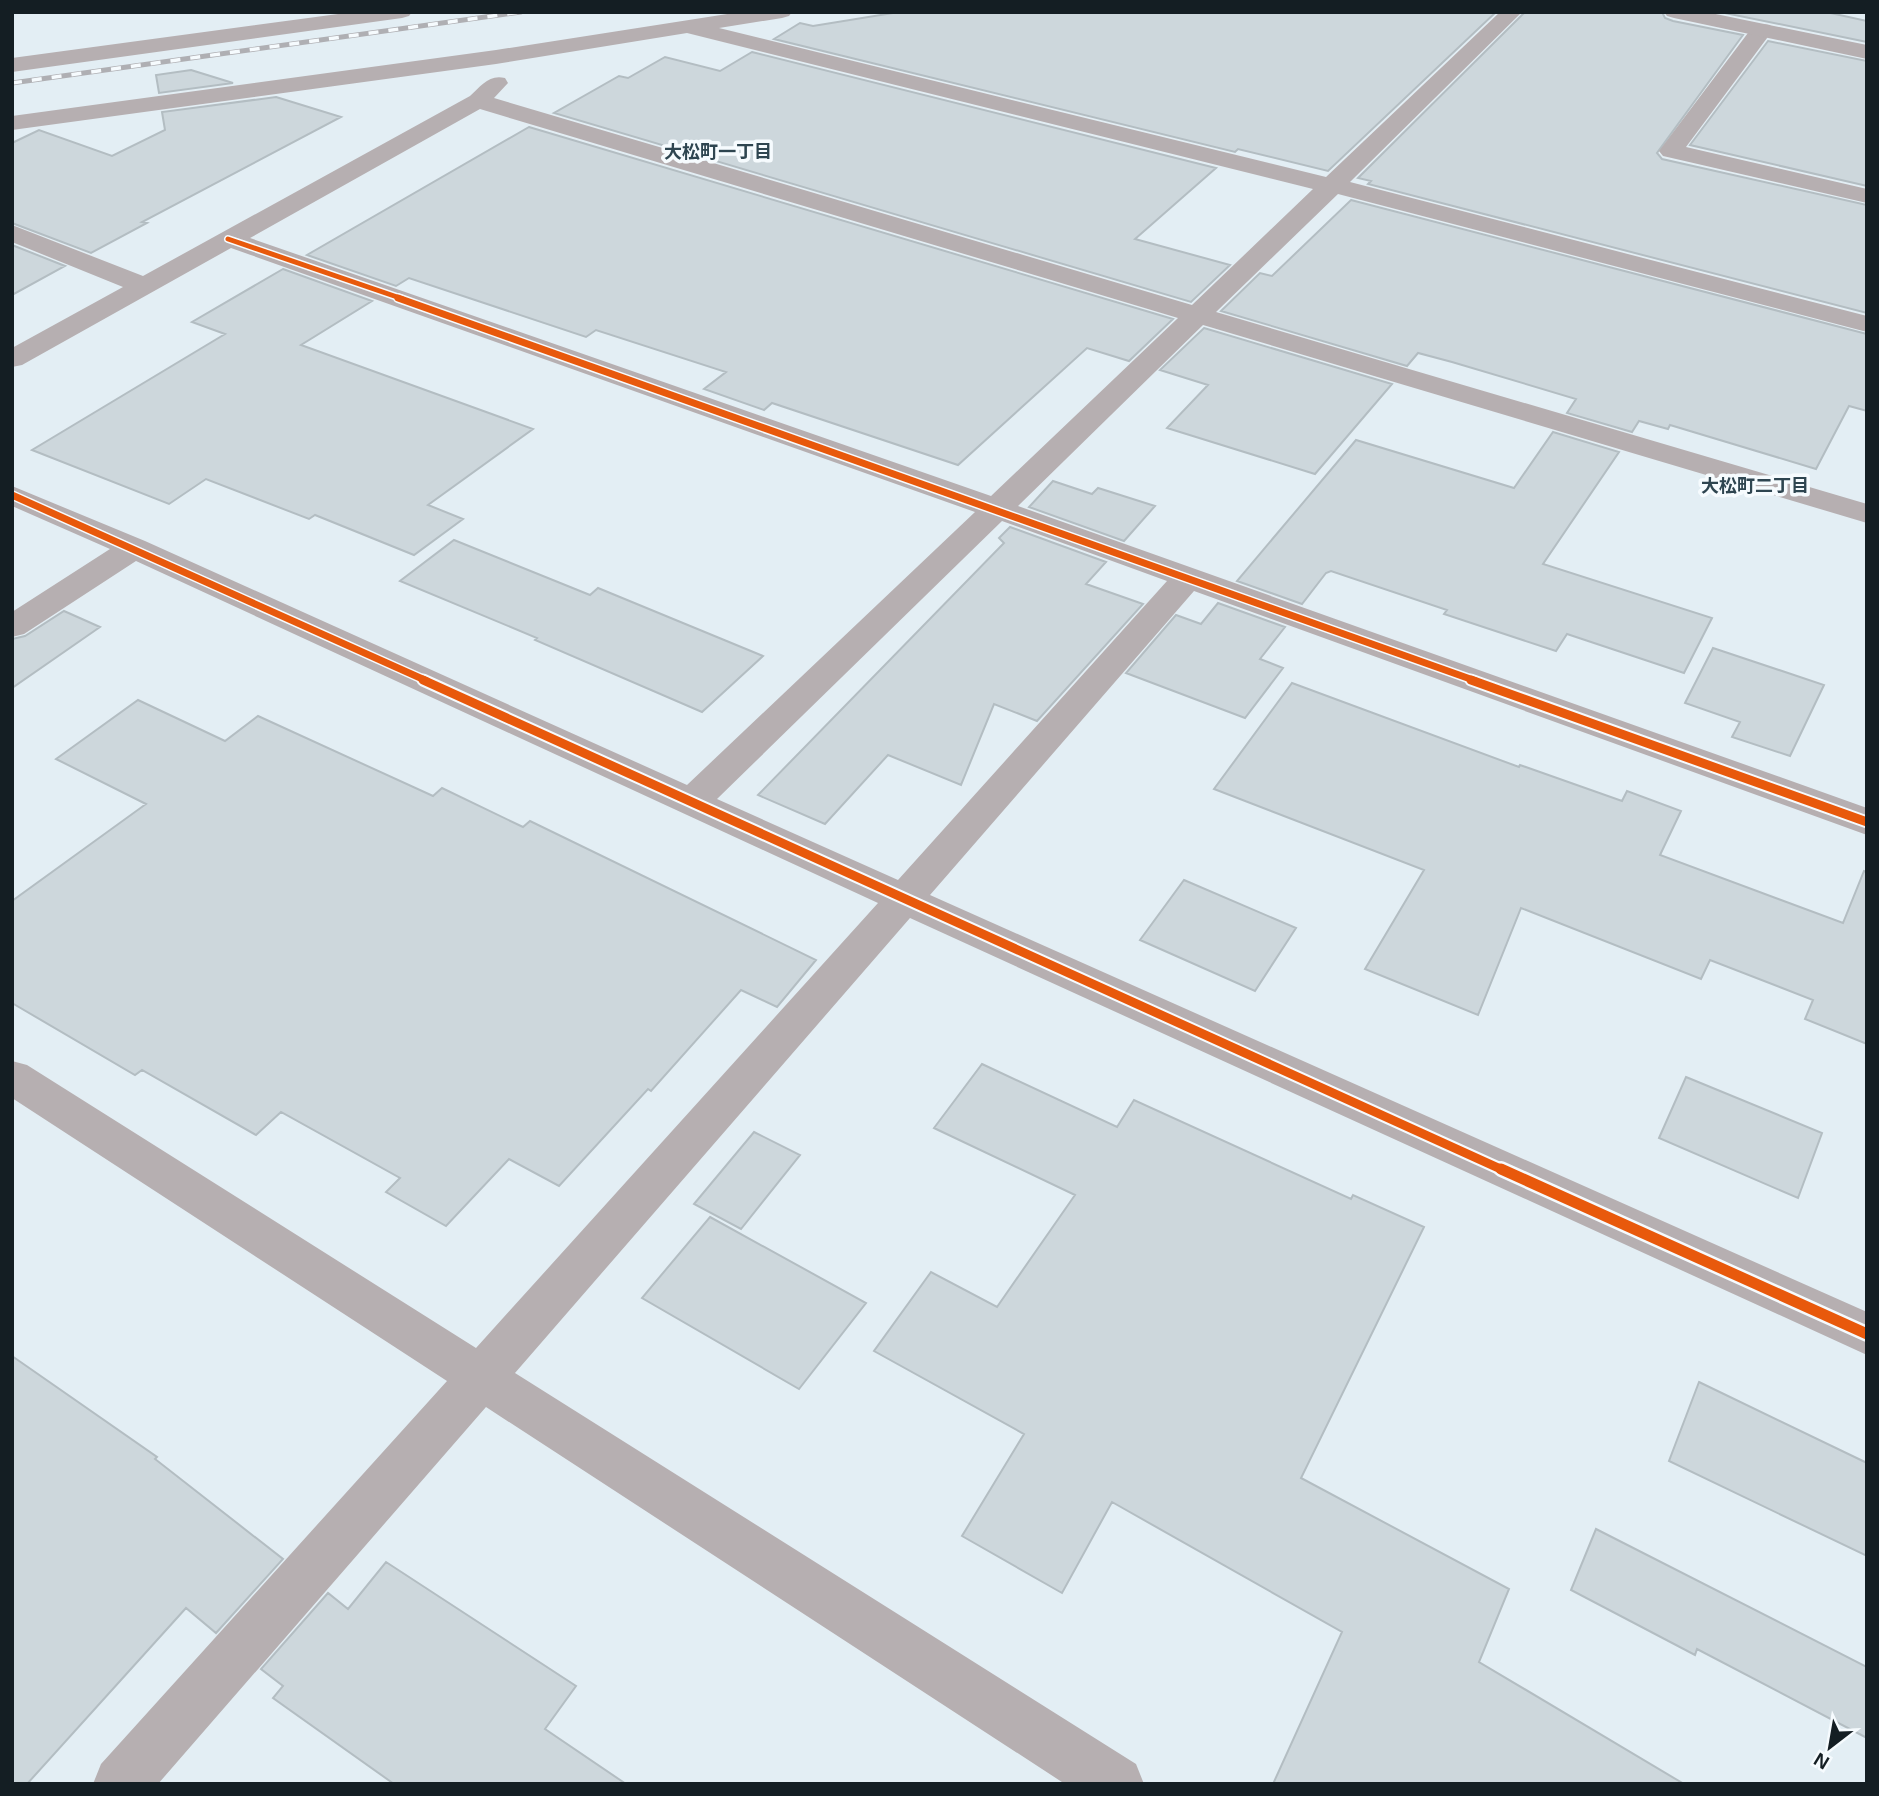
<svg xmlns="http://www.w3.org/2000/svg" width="1879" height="1796" viewBox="0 0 1879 1796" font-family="Arial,'Noto Sans JP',sans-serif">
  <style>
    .building { fill: #cdd7dc; stroke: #b3bdc2; stroke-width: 2 }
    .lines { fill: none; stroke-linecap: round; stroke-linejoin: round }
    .minor { fill: #b6afb1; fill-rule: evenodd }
    .tertiary { fill: #b6afb1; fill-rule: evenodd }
    .rail-casing { stroke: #afafb3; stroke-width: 5 }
    .rail { stroke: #f6fbfe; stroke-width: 3.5; stroke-dasharray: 10; stroke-linecap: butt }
    .cycleway-far3-casing { stroke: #f6fbfe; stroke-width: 8 }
    .cycleway-far2-casing { stroke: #f6fbfe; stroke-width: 10 }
    .cycleway-far1-casing { stroke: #f6fbfe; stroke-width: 13 }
    .cycleway-casing { stroke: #f6fbfe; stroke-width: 16 }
    .cycleway-far3 { stroke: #e8590c; stroke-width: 5 }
    .cycleway-far2 { stroke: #e8590c; stroke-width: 7 }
    .cycleway-far1 { stroke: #e8590c; stroke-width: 9 }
    .cycleway { stroke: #e8590c; stroke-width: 11 }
    .labels { text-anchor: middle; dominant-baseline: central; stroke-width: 7; stroke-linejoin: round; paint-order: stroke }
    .far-neighbourhood-label { font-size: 18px; font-weight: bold; fill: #2e4550; stroke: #f6fbfe }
  </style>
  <rect width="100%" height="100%" fill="#e3eef4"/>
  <!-- building -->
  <path class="building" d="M899 12H1496L1328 171 1238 149 1235 152 774 39 800 23 813 26Z
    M1525 12H1662L1665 18 1673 21 1743 35 1657 153 1662 159 1867 205V313L1368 184 1371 181 1358 178Z
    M1720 12H1826L1867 21V42Z
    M1768 41 1867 61V186L1690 145Z
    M752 52 1216 168 1135 239 1230 265 1191 302 554 113 619 76 628 78 665 57 720 71Z
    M191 70 233 83 159 93 156 75Z
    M276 97 341 117 142 222 147 223 91 253 12 223V143L39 130 112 156 165 130 162 112Z
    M529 127 1173 319 1129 361 1087 348 958 465 772 403 764 410 704 389 726 372 596 330 586 337 409 278 396 286 307 255Z
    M1351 200 1867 334V411L1849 406 1816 469 1670 425 1668 429 1639 421 1632 432 1567 413 1576 399 1452 362 1418 353 1407 366 1221 311 1260 273 1272 276Z
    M12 245 65 266 12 295Z
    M283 269 372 301 301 345 533 429 428 505 463 519 414 555 315 515 309 519 206 479 169 504 32 450 225 334 192 322Z
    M1204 328 1392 384 1315 474 1167 428 1208 385 1160 370Z
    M1553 432 1619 452 1543 564 1712 618 1684 673 1567 634 1556 651 1444 614 1447 610 1331 571 1326 573 1302 604 1237 581 1356 440 1514 488Z
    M1053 481 1092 494 1098 488 1155 506 1124 541 1029 507Z
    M1010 527 1106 562 1086 584 1143 604 1037 721 994 704 961 785 888 755 825 824 758 795 1004 543 999 538Z
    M454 540 590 595 598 588 763 656 702 712 535 640 537 638 400 581Z
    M1218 603 1285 627 1260 659 1283 668 1245 718 1126 673 1176 615 1201 624Z
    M64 611 100 627 12 688V639L25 636Z
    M1713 648 1824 685 1790 756 1732 737 1740 722 1685 703Z
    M1292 683 1519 767 1520 765 1622 801 1627 791 1681 811 1660 855 1843 923 1864 871 1867 872V1044L1805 1019 1813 1000 1710 960 1701 979 1521 908 1478 1015 1365 969 1424 870 1214 789Z
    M138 700 225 741 258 716 433 796 442 788 523 827 530 821 816 960 777 1007 741 990 651 1091 648 1089 559 1186 509 1159 446 1226 386 1192 400 1178 281 1112 256 1135 142 1070 135 1075 12 1003V901L146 804 56 759Z
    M1184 880 1296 928 1255 991 1140 940Z
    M982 1064 1117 1127 1134 1100 1351 1199 1353 1195 1424 1227 1301 1478 1509 1589 1479 1662 1684 1784H1273L1342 1632 1112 1502 1062 1593 962 1536 1024 1434 874 1351 931 1272 997 1307 1075 1195 934 1128Z
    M1686 1077 1822 1133 1798 1198 1659 1138Z
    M754 1132 800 1155 741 1229 694 1204Z
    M710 1217 866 1303 799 1389 642 1298Z
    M12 1356 157 1457 155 1459 283 1559 216 1633 186 1608 27 1784H12Z
    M1699 1382 1867 1463V1556L1669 1461Z
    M1596 1529 1867 1667V1738L1697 1649 1695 1655 1571 1590Z
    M386 1562 576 1686 545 1729 626 1784H394L273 1698 283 1686 261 1669 328 1593 348 1609Z"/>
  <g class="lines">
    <!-- minor -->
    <path class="minor" d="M353 12H412L409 16 402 18 12 72V58Z
      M740 12H792L789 16 782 18 719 28 1326 177 1500 12H1522L1350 182 1867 316V332L1338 194 1216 312 1867 504V523L1203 325 1018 506 1867 808V835L1194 591 930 895 1867 1312V1355L910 918 515 1373 1136 1764 1144 1784H1065L486 1407 158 1784H93L101 1764 447 1381 12 1098V1061L27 1065 476 1348 878 903 136 561 24 634 12 637V612L110 549 12 506V486L145 541 687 785 975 512 231 248 22 365 12 367V348L123 287 12 242V225L143 276 470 96C481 86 489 74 505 78L508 83 494 98 1192 305 1313 189 687 33 496 64 12 130V116L496 50ZM480 109 1178 318 991 496 250 238ZM1002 521 1167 581 898 880 717 799Z
      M1762 24 1770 25 1773 30 1686 147 1867 189V203L1663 156 1659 151 1754 25Z"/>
    <!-- tertiary -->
    <path class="tertiary" d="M1664 12H1706L1867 45V59L1674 18 1667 16Z"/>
    <!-- rail casing -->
    <g class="rail-casing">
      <path id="rail" d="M12 83 521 12"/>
    </g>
    <!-- rail -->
    <use href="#rail" class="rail"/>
    <!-- cycleway-far3 casing -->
    <g class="cycleway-far3-casing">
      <path id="cycleway-far3" d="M228 239 403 299"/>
    </g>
    <!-- cycleway-far2 casing -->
    <g class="cycleway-far2-casing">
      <path id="cycleway-far2" d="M398 298 1476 681
        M12 495 427 681"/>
    </g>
    <!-- cycleway-far1 casing -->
    <g class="cycleway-far1-casing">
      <path id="cycleway-far1" d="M423 680 1505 1171
        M1471 680 1867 822"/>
    </g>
    <!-- cycleway casing -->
    <g class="cycleway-casing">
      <path id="cycleway" d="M1501 1169 1867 1334"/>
    </g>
    <!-- cycleway-far3 -->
    <use href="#cycleway-far3" class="cycleway-far3"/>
    <!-- cycleway-far2 -->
    <use href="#cycleway-far2" class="cycleway-far2"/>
    <!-- cycleway-far1 -->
    <use href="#cycleway-far1" class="cycleway-far1"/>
    <!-- cycleway -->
    <use href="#cycleway" class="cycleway"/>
  </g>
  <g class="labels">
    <!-- far-neighbourhood labels -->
    <g class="far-neighbourhood-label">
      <text x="718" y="152">大松町一丁目</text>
      <text x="1755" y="486">大松町二丁目</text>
    </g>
  </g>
  <!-- border -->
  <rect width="1879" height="1796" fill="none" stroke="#141e23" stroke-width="28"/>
  <!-- north arrow -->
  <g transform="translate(1830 1747) rotate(211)" stroke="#f6fbfe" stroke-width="5" paint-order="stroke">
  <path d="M0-5L12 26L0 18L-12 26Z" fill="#141e23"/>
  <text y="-10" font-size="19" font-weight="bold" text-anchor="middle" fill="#141e23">N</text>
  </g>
</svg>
